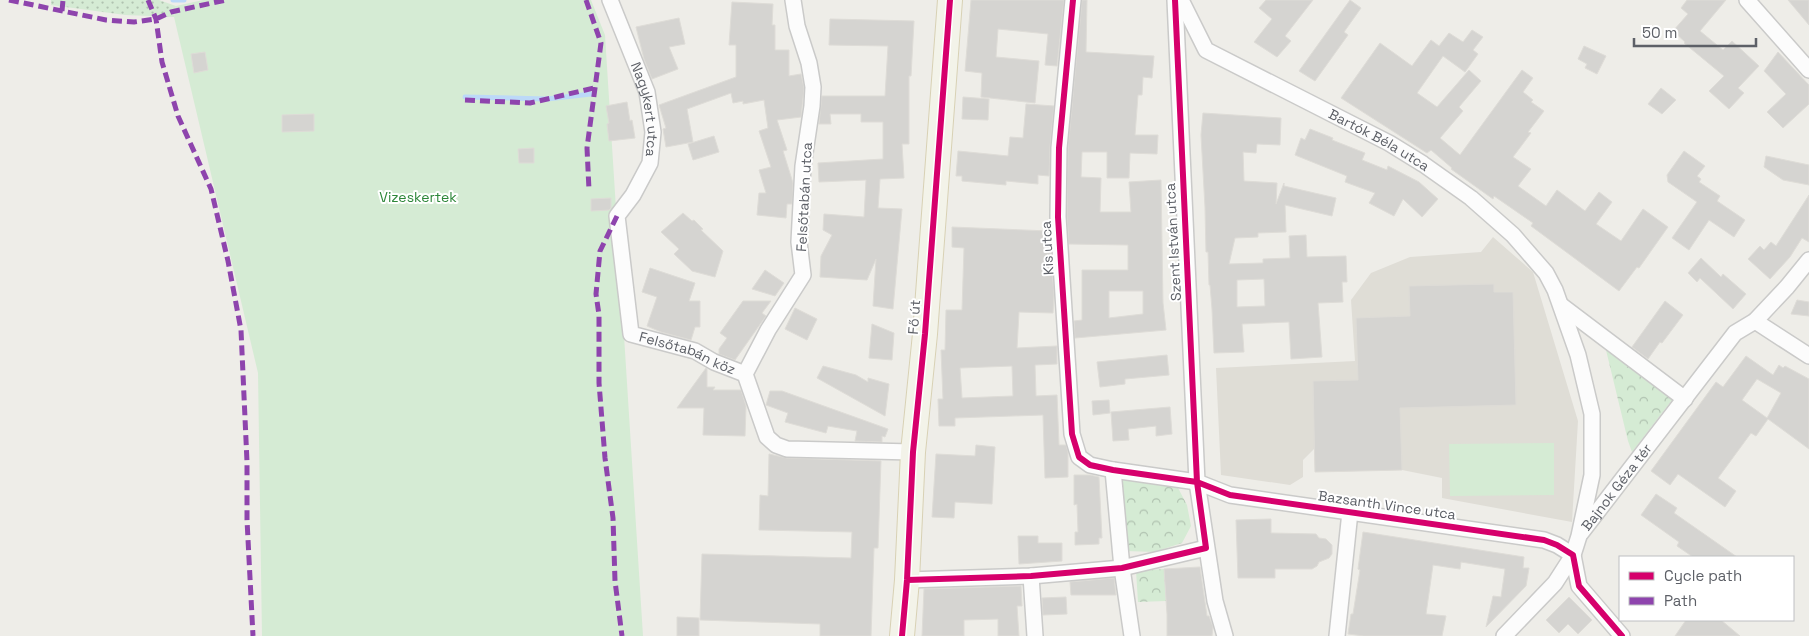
<svg xmlns="http://www.w3.org/2000/svg" width="1809" height="636" viewBox="0 0 1809 636" font-family="'Space Grotesk',sans-serif">
  <style>
    .education { fill: #dfddd6 }
    .grass { fill: url(#grass-dots) }
    .park { fill: url(#park-crowns) }
    .garden { fill: #d5ebd4 }
    .lines { fill: none; stroke-linecap: round; stroke-linejoin: round }
    .stream { stroke: #bcd9f8; stroke-width: 5 }
    .building { fill: #d5d4d1; stroke: #dedcd7; fill-rule: evenodd }
    .street-casing { stroke: #cacac9; stroke-width: 18 }
    .primary-casing { stroke: #d8d1b4; stroke-width: 26 }
    .street { stroke: #fcfcfc; stroke-width: 15 }
    .primary { stroke: #f3f3e9; stroke-width: 24 }
    .quiet { stroke: #8e44ad; stroke-width: 5; stroke-dasharray: 10 5; stroke-linecap: butt }
    .cycleway-casing { stroke: #fff; stroke-width: 9 }
    .cycleway { stroke: #d6006c; stroke-width: 6 }
    .labels { text-anchor: middle; dominant-baseline: central; stroke-width: 4; stroke-linejoin: round; paint-order: stroke }
    .street-label { font-size: 14px; fill: #5d6067; stroke: #fff }
    .park-label { font-size: 14px; fill: #2d8639; stroke: #fff }
  </style>
  <defs>
    <pattern id="grass-dots" width="8" height="8" patternUnits="userSpaceOnUse" patternTransform="scale(1.25)"><rect width="8" height="8" fill="#d5ebd4"/><path d="M2 2h.1M6 6h.1" fill="none" stroke="#b0c2b0" stroke-width="1.8" stroke-linecap="round"/></pattern>
    <pattern id="park-crowns" width="20" height="18" patternUnits="userSpaceOnUse" patternTransform="scale(1.25)"><rect width="20" height="18" fill="#d5ebd4"/><path d="M2 6a3 3 0 1 1 6 0M12 15a3 3 0 1 1 6 0" fill="none" stroke="#b0c2b0"/></pattern>
  </defs>
  <rect width="100%" height="100%" fill="#eeede8"/>
  <!-- education -->
  <path class="education" d="M1493 237 1533 272 1578 421 1572 522 1442 498V478L1402 470 1315 472 1314 449 1303 460V477L1290 485 1221 475 1216 368 1355 361 1351 300 1371 273 1410 257 1481 252Z"/>
  <!-- grass -->
  <path class="grass" d="M51 0H159L176 6 174 17 125 15 51 5Z"/>
  <!-- park -->
  <path class="park" d="M1606 350 1672 400 1632 452 1628 441Z
    M1120 475 1177 486 1187 505 1191 526 1182 543 1154 552 1126 551Z
    M1164 569 1166 601 1138 602 1136 571Z"/>
  <!-- garden -->
  <path class="garden" d="M203 0H591L605 35 643 636H262L258 373 174 17 176 6Z
    M1554 443V495L1450 496 1449 444Z"/>
  <g class="lines">
    <!-- stream -->
    <path class="stream" d="M173 0H184
      M465 97 547 99 591 94"/>
  </g>
  <!-- building -->
  <path class="building" d="M971 0H1064L1057 66 1045 65 1048 34 998 29 996 57 1039 61 1035 103 981 97 982 73 965 71Z
    M1082 0H1087L1086 52 1154 56 1152 78 1143 77 1142 95H1138L1135 135H1158L1157 154 1130 153 1129 178H1107V152H1082L1081 177 1101 178 1100 212H1131L1129 182 1161 180 1163 303 1166 330 1075 338 1074 321 1082 320V270H1128V245L1069 244 1067 217 1068 149ZM1109 291H1143V314L1109 318Z
    M1266 0H1313L1285 36 1291 41 1277 57 1254 42 1272 19 1259 8Z
    M1350 0 1361 8 1344 32 1348 35 1315 81 1299 71Z
    M1687 0H1726L1700 31 1723 50 1732 41 1759 66 1738 88 1744 93 1729 109 1709 91 1724 76 1684 43 1685 42 1673 31 1688 14 1681 8Z
    M1788 0H1809V25Z
    M732 2 773 4 772 25H775V50H789V76L801 74 804 88 801 117 777 120 787 150 783 151 793 183 792 204H787L786 218 757 215 759 193H766L759 170 771 167 759 131 768 128 764 100 743 104V101L733 103 731 93 687 109 693 142 666 147 663 129 666 128 659 105 736 77V45H729Z
    M679 18 685 44 669 47 678 69 652 79 644 59 636 27Z
    M830 19 914 21 911 76H909V144H902L904 178 880 179 878 208 902 209 893 309 873 306 876 259 867 280 820 277 821 256 832 235 823 230 824 214 864 217 866 180 819 182 818 163 883 159V122H861V114H830L831 124H819L822 96H885L888 46 829 45Z
    M1472 30 1483 37 1473 50 1478 54 1465 72 1443 56 1417 93 1437 107 1469 70 1481 81 1459 107 1463 111 1440 138 1460 155 1522 70 1533 78 1523 92 1533 100 1531 102 1544 111 1528 132 1531 133 1513 157 1531 169 1518 186 1546 206 1557 190 1585 211 1599 192 1612 202 1596 224 1621 241 1643 209 1668 227 1639 268 1637 267 1619 291 1531 226 1533 223 1494 196 1493 199 1451 169 1452 168 1431 150 1427 153 1341 98 1380 43 1412 66 1431 40 1439 46 1449 33 1463 42Z
    M1584 46 1606 56 1597 74 1585 68 1587 64 1578 59Z
    M205 52 208 70 194 73 191 54Z
    M1778 52 1809 85V104L1783 128 1767 112 1786 94 1764 71Z
    M1661 88 1676 100 1662 114 1648 104Z
    M963 97 989 99 988 120 962 119Z
    M627 102 630 121 632 120 635 138 609 141 607 124 609 123 606 106Z
    M1026 104 1054 106 1050 147 1049 176 1038 175V184L1006 181V185L962 181V176H956L958 151 1008 156 1010 137 1023 138Z
    M1203 113 1281 118 1280 145 1257 144 1256 153 1243 152 1244 181 1277 183 1276 204 1284 183V186L1336 198 1332 216 1285 205 1286 232 1258 233V237L1235 238 1229 264 1263 263V259L1290 258 1289 236 1306 235 1307 257 1346 256 1347 282H1342L1343 302 1318 303 1322 357 1291 359 1289 322 1242 324 1244 352 1214 353 1212 309 1210 285H1209L1208 252H1206L1205 207 1201 135ZM1264 279 1265 306 1237 307V280Z
    M314 114V131L282 132V115Z
    M1310 129 1333 138 1332 140 1365 153 1362 160 1387 170 1388 166 1419 182 1438 199 1422 217 1403 199 1394 216 1369 203 1375 193 1345 182 1347 176 1295 155 1301 138 1305 140Z
    M714 136 719 152 693 160 688 144Z
    M534 148V163H519L518 149Z
    M1684 151 1705 166 1697 176 1701 179 1699 182 1720 196 1717 201 1745 220 1734 237 1709 220 1689 250 1672 238 1697 202 1668 182 1667 175Z
    M1766 156 1809 165V185L1783 180 1764 167Z
    M1809 195V242L1802 238 1790 257 1770 279 1748 259 1760 246 1764 250 1771 242 1776 246Z
    M611 198V208L609 210 591 211V199Z
    M683 213 692 221 694 220 703 229 701 230 723 251 715 277 692 271 674 254 679 249 661 232Z
    M952 227 1049 231 1054 295 1053 313 1019 312 1017 348 1057 346V364L1035 365 1036 396 1057 395 1059 445H1066L1068 452V477L1045 478 1043 415 955 418V426H939L938 399H943L941 350H945L946 310H962L964 248 952 247ZM1012 366 1013 396 962 398 960 368Z
    M1701 258 1721 277 1723 274 1746 294 1733 309 1700 278 1697 282 1688 273Z
    M650 268 695 283 689 301H700V327H695L691 340 661 332 647 326 657 297 642 292Z
    M765 270 784 283 775 296 752 289Z
    M1494 284V292H1513L1516 405 1400 408 1402 470 1315 472 1313 381 1358 380 1356 318 1410 316 1409 286Z
    M1797 300 1809 302V316L1791 314Z
    M743 301H771L762 313 766 316 735 360 719 354V349L727 338 720 333Z
    M1665 301 1683 315 1662 343 1660 342 1648 359 1632 347Z
    M795 308 817 319 807 340 785 329Z
    M872 324 894 333 892 360 869 358Z
    M1167 355 1169 375 1125 379V384L1100 387 1097 362Z
    M1746 356 1773 375 1779 365 1783 368 1785 366 1809 379V449L1768 419 1756 436 1751 433 1718 478 1736 491 1725 507 1678 474 1670 485 1651 471 1716 382 1723 387ZM1757 379 1781 393 1767 418 1742 400Z
    M823 366 856 375 868 382V378L889 384 885 416 817 378Z
    M706 368 707 369V387H715L713 390H741L746 406 745 436 703 435 704 408H677Z
    M770 391H782L888 429 885 437 882 436V442L855 441 857 431 828 426 826 433 785 422 788 413 766 405Z
    M1109 400 1110 413 1093 415 1092 401Z
    M1170 407 1172 434 1156 436V426L1128 429 1129 440 1113 441 1111 412Z
    M976 445 995 447 992 504 955 502 954 518 932 517 936 454 975 456Z
    M769 454 787 458 881 461 878 548H874L871 636H820V624L700 620 702 554 851 558 852 532 759 530 760 495 768 496Z
    M1074 475H1090L1099 477 1102 538H1099V544L1075 545V532H1078L1077 504 1074 505Z
    M1656 494 1677 508 1674 513 1737 557H1693L1677 546 1679 542 1641 515Z
    M1271 519V533L1316 534 1319 538 1326 539 1332 545V554L1329 558 1319 562 1317 566 1312 569H1275V578H1238L1236 520Z
    M1363 532 1524 557 1523 568H1529L1526 586 1486 627 1493 596 1501 597 1505 569 1461 562 1460 569 1433 565 1426 614 1446 616 1442 636H1364L1348 634 1351 614H1353L1360 570 1358 569Z
    M1018 536H1038V543H1062V561L1019 564Z
    M1200 567 1207 616H1209L1213 627 1212 636H1167V614L1164 569Z
    M1114 578 1116 595H1071L1070 582Z
    M1021 586 1022 606H1017L1019 636H998V619L964 620V636H922L924 589Z
    M1066 597 1067 614 1043 615 1042 598Z
    M1569 597 1592 620 1578 634 1568 624 1559 633 1546 620Z
    M677 617 699 618V636H677Z
    M1686 620H1721L1740 636H1675Z"/>
  <g class="lines">
    <!-- street casing -->
    <g class="street-casing">
      <g id="street">
        <path id="s1" d="M610 0 647 92 653 132 650 163 633 195 617 216 631 334 695 351 714 362 745 374"/>
        <path d="M793 0 797 26 809 63 813 87 812 106 803 166 799 242 803 275 768 330 745 374 767 437 776 445 787 449 913 452"/>
        <path d="M1073 0 1059 148 1058 217 1072 434 1079 457 1090 465 1113 470 1197 482 1230 495 1544 540 1557 545 1573 555 1579 586 1622 636"/>
        <path d="M1175 0 1197 482 1215 601 1225 636"/>
        <path id="s2" d="M1181 0 1206 50 1389 143 1423 164 1471 198 1513 235 1546 273 1555 290 1578 355 1592 414V475L1579 536 1573 555 1555 583 1504 636"/>
        <path d="M1747 0 1809 70"/>
        <path d="M1562 306 1685 399"/>
        <path d="M1755 321 1809 356"/>
        <path d="M1113 470 1122 568 1132 636"/>
        <path id="s3" d="M1581 533 1735 333 1755 321 1787 287 1809 260"/>
        <path d="M1031 576 1035 636"/>
        <path d="M907 580 1031 576 1122 568 1206 548"/>
        <path d="M1337 636 1350 512"/>
      </g>
    </g>
    <!-- primary casing -->
    <g class="primary-casing">
      <path id="primary" d="M902 636 907 580 913 452 925 334 950 0"/>
    </g>
    <!-- street -->
    <use href="#street" class="street"/>
    <!-- primary -->
    <use href="#primary" class="primary"/>
    <!-- quiet -->
    <path class="quiet" d="M9 0 106 20 134 22 156 19 171 12 226 0
      M148 0 156 19 162 62 178 116 211 189 228 261 241 330 247 462V520L253 636
      M586 0 601 43 587 148 589 190
      M62 11 63 0
      M465 100 530 103 594 88
      M617 216 600 251 596 294 599 315V383L605 458 613 518 615 581 622 636"/>
    <!-- cycleway casing -->
    <g class="cycleway-casing">
      <path id="cycleway" d="M1073 0 1059 148 1058 217 1072 434 1079 457 1090 465 1113 470 1197 482 1230 495 1544 540 1557 545 1573 555 1579 586 1622 636
        M907 580 1031 576 1122 568 1206 548 1197 482 1175 0
        M902 636 907 580 913 452 925 334 950 0"/>
    </g>
    <!-- cycleway -->
    <use href="#cycleway" class="cycleway"/>
  </g>
  <g class="labels">
    <!-- street labels -->
    <g class="street-label">
      <text stroke="none"><textPath href="#s1" startOffset="116">Nagykert utca</textPath></text>
      <text stroke="none"><textPath href="#s2" startOffset="251">Bartók Béla utca</textPath></text>
      <text transform="translate(804 197) rotate(-87)">Felsőtabán utca</text>
      <text transform="translate(1173 242) rotate(-93)">Szent István utca</text>
      <text transform="translate(1047 248) rotate(-93)">Kis utca</text>
      <text transform="translate(914 317) rotate(-86)">Fő út</text>
      <text stroke="none"><textPath href="#s1" startOffset="412">Felsőtabán köz</textPath></text>
      <text stroke="none"><textPath href="#s3" startOffset="58">Bajnok Géza tér</textPath></text>
      <text transform="translate(1387 505) rotate(8)">Bazsanth Vince utca</text>
    </g>
    <!-- park labels -->
    <g class="park-label">
      <text x="418" y="197">Vizeskertek</text>
    </g>
  </g>
  <!-- legend -->
  <rect x="1619" y="556" width="175" height="65" fill="#ffffff" stroke="#bebfc2"/>
  <rect x="1629" y="572" width="25" height="8" fill="#d6006c" stroke="#bebfc2"/>
  <text x="1664" y="581" font-size="15" fill="#5d6067">Cycle path</text>
  <rect x="1629" y="597" width="25" height="8" fill="#8e44ad" stroke="#bebfc2"/>
  <text x="1664" y="606" font-size="15" fill="#5d6067">Path</text>
  <!-- scale -->
  <path d="M1634 38v8h122v-8" fill="none" stroke="#5d6067" stroke-width="2.5"/>
  <text x="1642" y="38" font-size="15" fill="#5d6067" stroke="#ffffff" stroke-width="4" paint-order="stroke">50 m</text>
</svg>
